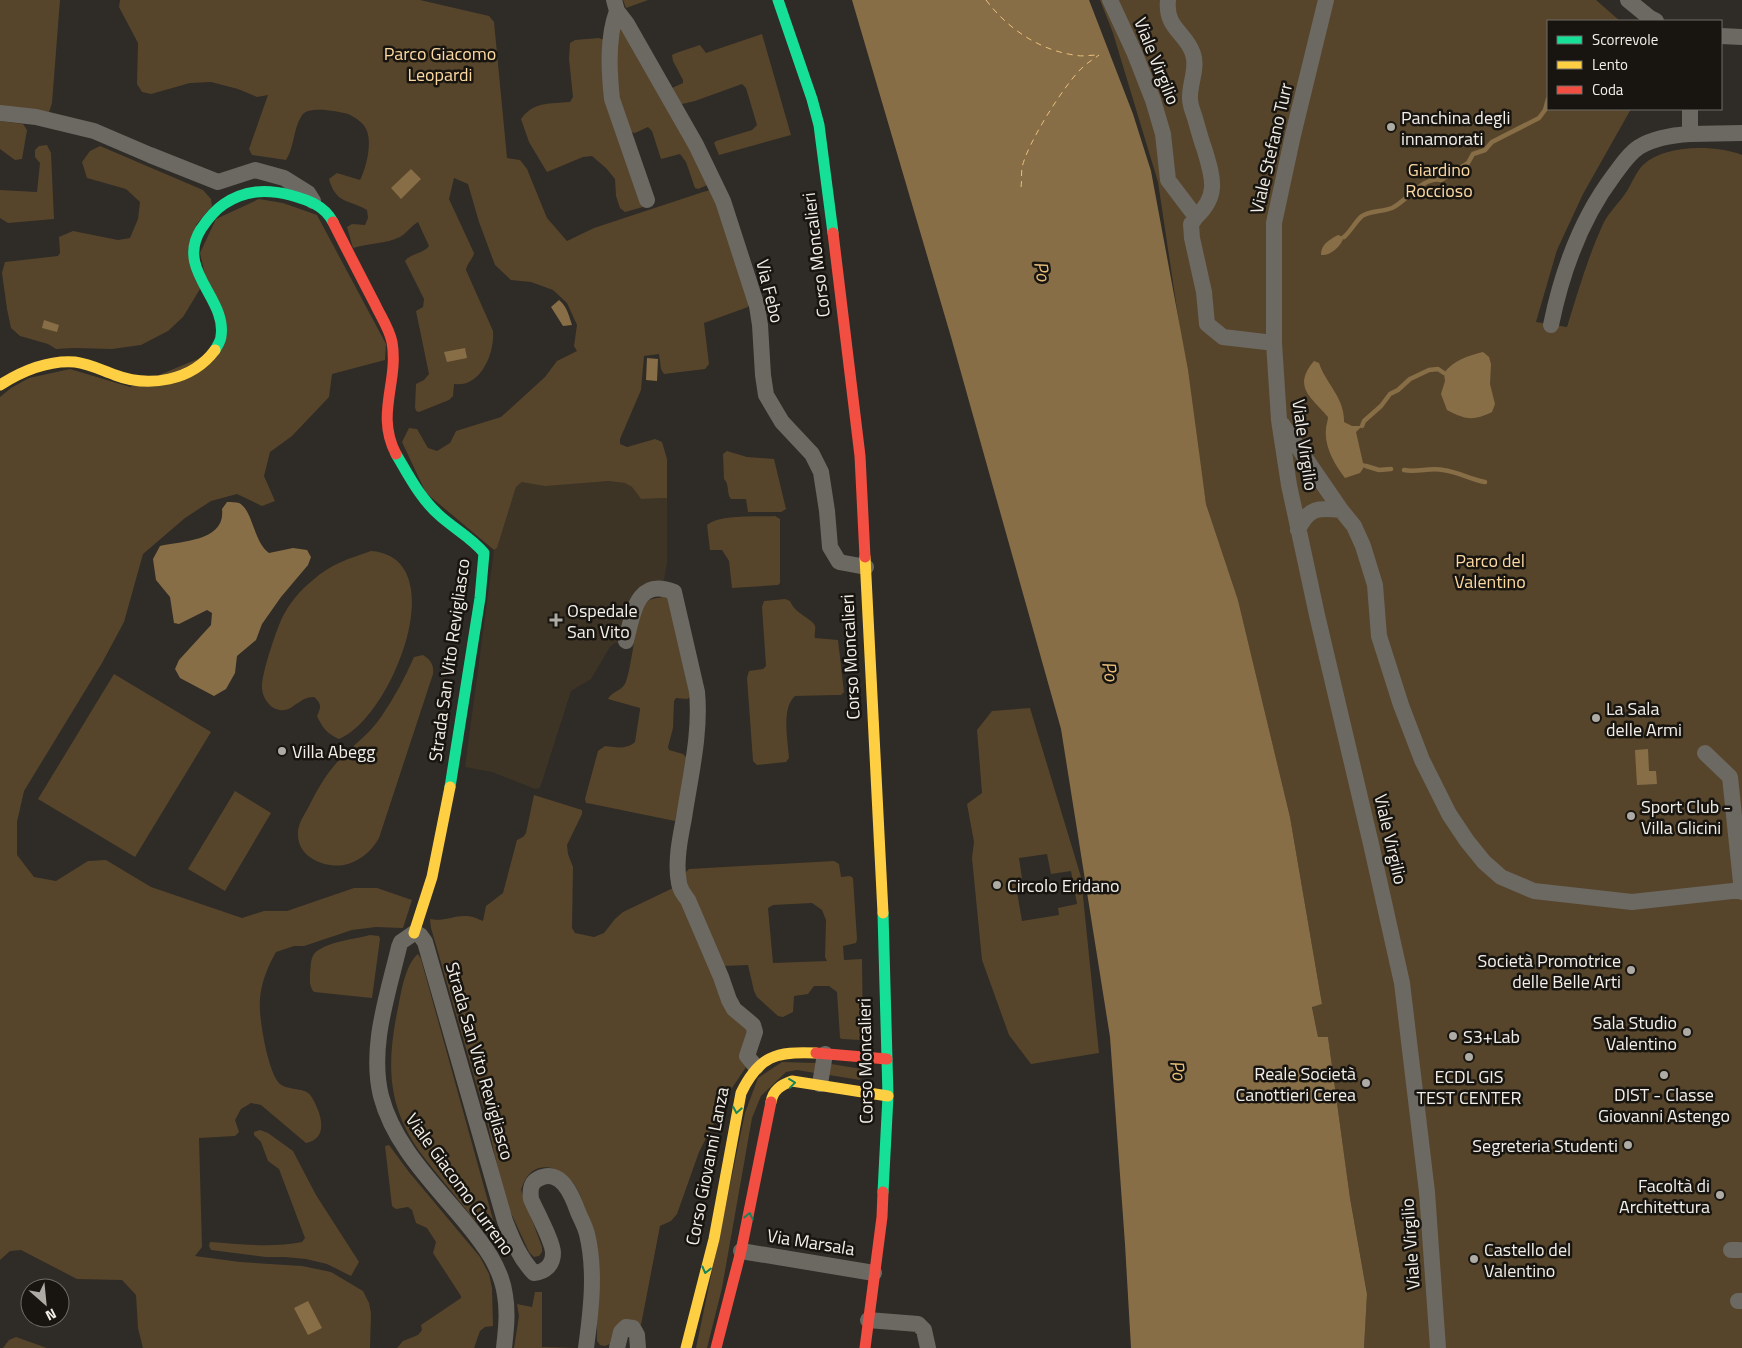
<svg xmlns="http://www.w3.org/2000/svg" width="1742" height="1348" viewBox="0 0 1742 1348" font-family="'Titillium Web',sans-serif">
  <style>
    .built { fill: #3d3425 }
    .green { fill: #56452b; fill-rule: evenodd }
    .water { fill: #886e46 }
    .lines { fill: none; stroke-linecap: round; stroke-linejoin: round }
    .stream { stroke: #886e46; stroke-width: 4.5 }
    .ferry { stroke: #ebc07b; stroke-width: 1; stroke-dasharray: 6 5; stroke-linecap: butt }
    .street { stroke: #6c6862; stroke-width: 16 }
    .fast { stroke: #16e098; stroke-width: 11 }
    .slow { stroke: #ffcf43; stroke-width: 11 }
    .jam { stroke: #f24e42; stroke-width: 11 }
    .oneway { stroke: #17855b }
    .poi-dot { fill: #aeaaa4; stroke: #181511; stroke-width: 2 }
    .labels { text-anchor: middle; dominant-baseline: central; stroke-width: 5; stroke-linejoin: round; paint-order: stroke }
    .park-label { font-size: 18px; fill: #fcd9a2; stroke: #181511 }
    .street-label { font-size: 18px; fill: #f3efe8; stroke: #181511 }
    .poi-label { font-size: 18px; fill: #f3efe8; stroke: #181511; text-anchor: start }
    .water-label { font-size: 19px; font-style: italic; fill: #ebc07b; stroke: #181511 }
  </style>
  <rect width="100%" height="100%" fill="#2f2b26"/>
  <!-- built -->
  <path class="built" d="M608 481 625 483 632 487 641 499 667 498V562L664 580 658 582 621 642 615 643 610 647 591 679 571 691 540 788 535 789 492 772 465 767 494 550 497 548 516 487 522 482Z"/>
  <!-- green -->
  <path class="green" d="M0 0H60L52 103 49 112 0 110Z
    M120 0H420L489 16 494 22 507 158 520 160 527 169 547 218 567 241 594 228 703 192 710 190 713 192 749 303 748 307 704 323 709 364 705 369 664 374 661 369 659 354 644 356 641 390 620 439V444L627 447 655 439 662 442 667 459V498L641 499 632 487 625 483 608 481 545 486 522 482 516 487 497 548 494 550 426 493 402 442 409 428 417 429 428 448 437 451 450 443 456 431 501 417 545 377 557 361 577 351 574 346 577 325 567 303 553 290 531 282 511 280 495 265 479 222 468 184 454 178 449 199 474 253C473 259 467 263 466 270L493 331C495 352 481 388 454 384L453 396 449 400 419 412 416 411 415 407 416 384 424 380 429 374 416 311 423 307 424 299 405 261C411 253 423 254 429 246L418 222C411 226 407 233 400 237 386 244 368 243 353 248L347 227 352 224 365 225 368 218 367 210C348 199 336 204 329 179L337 173 360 180C366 168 372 145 367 131 365 124 355 117 348 114 338 111 310 106 303 114 293 127 295 146 286 160L252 155 249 149 268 95 257 97 238 89 211 82 190 83 151 94 142 92 137 84 138 43 119 7Z
    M623 0H648L626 8Z
    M1100 0H1596L1620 21H1548V109H1631L1583 194 1557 250 1536 322 1567 327C1578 292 1588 256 1604 222 1610 211 1620 202 1627 191 1632 183 1636 172 1643 165 1665 144 1715 145 1742 155V1348H1364L1367 1293 1350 1198 1328 1037H1318L1312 1006 1322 1004 1290 817 1238 600 1206 504 1158 182 1113 33Z
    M621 26 710 184 698 189 695 188 686 162 680 154 661 159 652 131 648 127 635 133 629 132 617 97 618 29Z
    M762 34 791 135 719 155 714 143 716 141 752 130 757 125 746 88 742 84 695 101 678 105 672 88 683 83V80L673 61 672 55 676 53 700 45 706 53Z
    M599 38 604 40 643 207 625 212 620 208 616 196 615 179 606 168 592 156 583 157 547 172 529 142 521 119C534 101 550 104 570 102L573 97 569 59 570 43 575 40Z
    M0 121 23 124 27 130 22 159 15 160 0 149Z
    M47 145 51 153 54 219 8 223 0 218V190L37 192 40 163 35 157V150L39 146Z
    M100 146 203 190 211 199 212 206 196 225 200 289 183 317 168 331 141 345 112 349 74 348 56 349 48 344 20 336 11 328 7 309 2 273 5 262 58 256 60 253 59 237 73 231 118 240 130 238 138 219 140 202 126 189 87 178 82 162 90 151Z
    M259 199 283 203 317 215 386 344 385 360 332 374 329 397 292 436 270 452 264 476 275 501 262 506 237 494 211 501 185 518 143 554 124 622 102 663 24 791 17 822V855L34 877 56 881 88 861 106 860 151 887 242 918 264 911H287L354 888H377L412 900 403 928 376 927 352 930 304 946H294L276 952C268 966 261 983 260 999 258 1015 268 1074 280 1084 289 1091 306 1087 311 1096 321 1112 330 1138 306 1143L261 1105 251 1103 241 1109 235 1120 239 1132 235 1136 199 1138 202 1247 195 1256 240 1262 302 1266 331 1272 363 1291 369 1303 371 1313 370 1348H143L138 1328 136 1295 122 1280 77 1279 21 1250 10 1251 0 1260V397L11 388 29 378 70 369 130 387 222 349 200 253 216 219Z
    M727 451 747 457 774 459 786 509 781 512H748L746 499H731C726 493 730 485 724 479L723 454Z
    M775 516 780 519V583L778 585 732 588 729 561 722 550H710L707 525C720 514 758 517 775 516Z
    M371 551C455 557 392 718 339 739 327 734 322 727 317 716 321 707 322 704 314 697 297 697 292 715 276 709 269 707 262 696 262 688 261 675 276 631 282 618 289 604 300 590 313 580 329 565 350 558 371 551Z
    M663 597 669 598 690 697 687 699 676 698 674 701 673 728 668 747 669 750 683 754 687 758 677 819 675 821 592 804 586 803 585 799 598 751 605 746C615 747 626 750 635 742L640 710V708L608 699C611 692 621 691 625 684 633 667 635 610 648 601 652 598 659 598 663 597Z
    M785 599 790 601C795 614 813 619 815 626 816 629 814 635 815 638L838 640 844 692 841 695H837L795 696C781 708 788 741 789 758L786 762 757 765 753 761 747 678 749 671 763 669 766 666 762 607 764 601Z
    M423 655C431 660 434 665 433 674L379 838C372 851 359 862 344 865 325 868 299 858 298 836 297 825 303 817 308 808 317 790 327 772 341 758 354 745 371 732 381 717 394 698 405 678 414 657Z
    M114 674 211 732 135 857 38 799Z
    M1030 708 1081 877 1099 1053 1031 1064 1009 1035 982 960 972 858 974 842 967 804 982 793 977 730 992 711ZM1047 854 1051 874 1071 871 1077 904 1058 908 1059 915 1022 921 1016 886 1023 885 1019 858Z
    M235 791 271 813 225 891 188 869Z
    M534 795 582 810V814L567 845 568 854 573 867 572 928 575 933 594 937 604 933 615 919 623 912 673 888 747 1029 746 1067 732 1088 699 1152 677 1214 671 1221 660 1226 641 1325 637 1322C616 1325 615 1323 610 1344L605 1346 600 1345 597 1341V1324C595 1303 593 1283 591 1263 588 1234 589 1188 561 1172 554 1168 547 1166 539 1168 528 1171 524 1181 521 1190L542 1247V1252L539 1256 534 1257 529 1252 505 1200 487 1121 431 928 430 919C443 922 454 915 467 916 472 916 478 919 483 921L486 906 503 893 517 840 523 837 526 833Z
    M834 861 839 864 841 877 850 876 853 878 857 939 856 943 843 946 844 960 862 959 863 1036 861 1040 842 1039 840 1038 837 992 829 986H814L808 994 794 996 793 1012 783 1017 778 1016 757 997 754 991 748 965 722 966 683 875 689 869ZM812 903 822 910 826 920 825 957 827 961 773 963 768 908 773 905Z
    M370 935 379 936 380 939 372 998 314 992C309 986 310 981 310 973 311 967 310 960 314 954 324 942 356 939 370 935Z
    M418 954 421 959 497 1234 494 1237C484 1235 467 1210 460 1202 447 1185 432 1169 420 1152 385 1103 387 1059 399 1003 402 988 406 964 418 954Z
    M782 1062 817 1063 815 1073 797 1070 786 1072 761 1096 752 1118 722 1288 707 1348H696L745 1113 758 1078Z
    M831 1064 862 1069 860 1080 829 1075Z
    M260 1130 268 1133 293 1151 316 1195 359 1262 351 1276 327 1264 306 1259 285 1257H266L211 1250 209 1246 210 1242C240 1244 272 1248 302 1242L305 1238 279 1169 268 1161 261 1142 254 1135V1132Z
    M389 1145 409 1172 480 1257 489 1274 492 1288 493 1326 485 1327 480 1331 474 1348H397L403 1341 418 1335 422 1330 421 1325 461 1298V1296L433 1253 436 1242 427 1228 416 1223 412 1210 408 1207 396 1209 392 1206 385 1146Z
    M535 1292H542V1347L578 1348H514L519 1316 517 1304 532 1307Z
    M16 1337 47 1348H3L9 1340Z"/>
  <!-- water -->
  <path class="water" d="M852 0H1089L1133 114 1151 171 1188 370 1206 504 1238 600 1290 817 1322 1004 1312 1007 1318 1037H1328L1350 1198 1367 1294 1364 1348H1131L1125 1244 1110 1037 1061 729 951 337Z
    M411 169 421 179 401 199 391 188Z
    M1338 235 1344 237C1341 246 1331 256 1321 255 1321 244 1329 240 1338 235Z
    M559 300C567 306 569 316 572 325L563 326 551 307Z
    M44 320 59 325 57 332 42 328Z
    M465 348 467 358 447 362 444 352Z
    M1483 352 1489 357 1491 364 1490 384 1495 404 1492 412C1473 421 1466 420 1447 410L1441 394 1445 381 1444 373C1454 360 1467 356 1483 352Z
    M647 358 658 359 657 381 646 380Z
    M1314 361 1319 363C1326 384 1345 398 1344 422L1352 426H1362L1356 432 1363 463 1366 464 1360 473 1345 478C1335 465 1324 447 1326 429 1326 425 1328 421 1328 417 1311 397 1292 387 1314 361Z
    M227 502C231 502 236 502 239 503 253 510 253 541 269 553L293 548 307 550 311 557 308 565 281 597 262 624 256 640 237 656 235 673 226 689 214 696 180 678 175 669 179 660 211 625 212 613 207 610 179 624 174 623 170 597 156 580 153 559 160 546C183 541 226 541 222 509Z
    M1648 749 1649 771H1656L1657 784 1637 785 1635 750Z
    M308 1301 322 1328 308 1335 294 1308Z"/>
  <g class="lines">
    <!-- stream -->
    <path class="stream" d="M1344 237C1351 231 1355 222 1362 216 1371 210 1382 212 1392 208 1407 201 1423 176 1441 180L1468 163 1473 154 1485 150 1492 142 1539 118 1545 110 1548 99
      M1362 426 1364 421 1381 406 1390 394 1398 390 1410 379 1429 370 1438 369 1444 373
      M1366 466 1379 470 1391 469
      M1404 470C1417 473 1430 467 1443 470 1458 472 1470 479 1485 482"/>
    <!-- ferry -->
    <path class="ferry" d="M986 0C1007 28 1039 50 1074 55 1082 57 1090 55 1098 55
      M1021 187C1022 181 1021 174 1022 168 1026 145 1066 82 1083 67 1088 62 1094 59 1099 55"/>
    <!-- street -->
    <path class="street" d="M614 0 617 11 627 24 696 145 723 201 757 306 760 325 763 375 766 395 782 422 812 454 821 472 827 511 830 547 839 562 866 567
      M1110 0 1135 54 1153 100 1163 134 1168 180 1196 217 1191 224 1192 238 1204 292 1207 324 1223 337 1274 343
      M1168 0C1165 29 1186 32 1193 54 1198 68 1189 85 1190 99 1190 105 1193 112 1195 118 1198 129 1201 140 1205 151 1213 178 1219 196 1196 217
      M1326 0 1293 135 1274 223V343L1279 420 1289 485 1317 615 1371 844 1402 983 1427 1192 1438 1348
      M1628 0 1650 18 1656 21
      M617 11C607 37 609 71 612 99L647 200
      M1721 36 1742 37
      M1690 109V134L1742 133
      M0 113 36 117 94 131 150 155 218 182 255 170 284 178 308 193 313 201
      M1551 325C1562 271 1580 220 1614 175 1621 166 1628 154 1639 147 1654 138 1672 135 1690 134
      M1282 424 1341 510 1354 526 1363 546 1375 585 1379 636 1401 705 1422 760 1449 814 1467 841 1484 862 1501 877 1534 891 1632 902 1742 890
      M1298 530C1308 508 1318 507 1341 510
      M626 641C633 614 636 577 674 592L697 692C701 734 690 777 684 818 680 838 675 863 679 883 680 890 684 895 688 900L721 977 729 1000 734 1009 753 1025 755 1032 747 1056 756 1067
      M1705 753 1730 777 1742 892
      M820 1084 825 1054
      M1731 1250H1739
      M741 1251 874 1273
      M1738 1301H1742
      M868 1320 918 1324 924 1330 928 1348
      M504 1348C506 1330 508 1313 505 1295 501 1267 484 1245 466 1223 434 1184 394 1146 381 1096 369 1047 388 994 399 947L401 942 414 933 420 935 425 942 505 1221C512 1239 520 1259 534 1273 545 1272 553 1265 553 1253 553 1242 536 1211 531 1199 530 1191 530 1183 538 1179 561 1167 572 1195 578 1212 581 1219 585 1226 587 1234 596 1271 591 1311 586 1348
      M617 1348 621 1332 626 1327 633 1328 637 1335 638 1348"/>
    <!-- fast -->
    <path class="fast" d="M778 0 812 99 819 125 833 233
      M215 350C217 346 221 341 221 336 227 298 175 270 201 229 207 220 215 210 224 204 245 190 266 189 290 195 308 200 324 205 333 222
      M396 454C409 476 420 498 439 515 453 528 472 538 484 553L480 598 450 787
      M883 913 888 1096 883 1192"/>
    <!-- slow -->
    <path class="slow" d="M0 385C22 371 48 360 75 362 90 364 101 370 115 375 149 388 192 381 215 350
      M865 557 883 913
      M414 933 432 877 450 787
      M771 1102C773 1090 781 1085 792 1081L888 1096
      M686 1348 714 1239 741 1093C759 1056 776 1051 816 1053"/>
    <!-- jam -->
    <path class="jam" d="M333 222C347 250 361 277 375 304 381 317 389 328 392 342 399 382 375 414 396 454
      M833 233 860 456 865 557
      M816 1053 887 1059
      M716 1348 741 1251 771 1102
      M865 1348 882 1217 883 1192"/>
  </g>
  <!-- one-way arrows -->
  <defs><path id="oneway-chevron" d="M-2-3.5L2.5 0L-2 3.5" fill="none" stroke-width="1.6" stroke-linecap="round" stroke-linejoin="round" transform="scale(1.25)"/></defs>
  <g class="oneway">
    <use href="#oneway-chevron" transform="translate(792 1083) rotate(-7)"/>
    <use href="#oneway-chevron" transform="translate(737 1110) rotate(100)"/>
    <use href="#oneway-chevron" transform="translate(749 1216) rotate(-78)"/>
    <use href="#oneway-chevron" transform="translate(706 1270) rotate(104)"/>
  </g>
  <!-- markers -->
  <g class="poi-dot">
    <circle cx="1391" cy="127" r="5"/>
    <path d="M553.5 612.5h5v5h5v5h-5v5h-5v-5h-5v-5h5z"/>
    <circle cx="1596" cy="718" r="5"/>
    <circle cx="282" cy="751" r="5"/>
    <circle cx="1631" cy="816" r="5"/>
    <circle cx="997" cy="885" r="5"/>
    <circle cx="1631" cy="970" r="5"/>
    <circle cx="1687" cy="1032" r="5"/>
    <circle cx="1453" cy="1036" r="5"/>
    <circle cx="1469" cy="1057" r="5"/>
    <circle cx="1664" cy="1075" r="5"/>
    <circle cx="1366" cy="1083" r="5"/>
    <circle cx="1628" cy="1145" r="5"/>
    <circle cx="1720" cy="1195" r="5"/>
    <circle cx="1474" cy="1259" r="5"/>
  </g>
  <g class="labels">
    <!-- park labels -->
    <g class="park-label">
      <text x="440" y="53">Parco Giacomo<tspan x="440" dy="21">Leopardi</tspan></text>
      <text x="1439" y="169">Giardino<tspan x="1439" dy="21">Roccioso</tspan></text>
      <text x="1490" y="560">Parco del<tspan x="1490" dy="21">Valentino</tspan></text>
    </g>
    <!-- street labels -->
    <g class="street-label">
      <text transform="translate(1157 61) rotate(68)">Viale Virgilio</text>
      <text transform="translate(1271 148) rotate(-77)">Viale Stefano Turr</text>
      <text transform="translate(816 255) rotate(-97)">Corso Moncalieri</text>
      <text transform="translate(770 291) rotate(76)">Via Febo</text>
      <text transform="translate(1305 445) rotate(82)">Viale Virgilio</text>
      <text transform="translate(850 657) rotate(-93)">Corso Moncalieri</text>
      <text transform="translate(449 660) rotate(-82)">Strada San Vito Revigliasco</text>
      <text transform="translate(1391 839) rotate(77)">Viale Virgilio</text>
      <text transform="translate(480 1061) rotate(74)">Strada San Vito Revigliasco</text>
      <text transform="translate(865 1061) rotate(-91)">Corso Moncalieri</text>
      <text transform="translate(707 1166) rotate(-79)">Corso Giovanni Lanza</text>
      <text transform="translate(460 1184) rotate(54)">Viale Giacomo Curreno</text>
      <text transform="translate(811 1242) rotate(9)">Via Marsala</text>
      <text transform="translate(1410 1244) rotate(-94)">Viale Virgilio</text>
    </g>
    <!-- poi labels -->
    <g class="poi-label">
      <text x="1401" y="117">Panchina degli<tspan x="1401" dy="21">innamorati</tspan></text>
      <text x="567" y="610">Ospedale<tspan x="567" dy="21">San Vito</tspan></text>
      <text x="1606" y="708">La Sala<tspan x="1606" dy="21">delle Armi</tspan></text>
      <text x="292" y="751">Villa Abegg</text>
      <text x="1641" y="806">Sport Club -<tspan x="1641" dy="21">Villa Glicini</tspan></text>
      <text x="1007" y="885">Circolo Eridano</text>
      <text x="1621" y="960" text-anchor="end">Società Promotrice<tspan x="1621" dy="21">delle Belle Arti</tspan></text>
      <text x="1677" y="1022" text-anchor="end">Sala Studio<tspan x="1677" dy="21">Valentino</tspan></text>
      <text x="1463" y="1036">S3+Lab</text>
      <text x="1356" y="1073" text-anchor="end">Reale Società<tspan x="1356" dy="21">Canottieri Cerea</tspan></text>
      <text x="1469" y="1076" text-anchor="middle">ECDL GIS<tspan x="1469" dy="21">TEST CENTER</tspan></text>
      <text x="1664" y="1094" text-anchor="middle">DIST - Classe<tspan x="1664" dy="21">Giovanni Astengo</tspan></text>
      <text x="1618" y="1145" text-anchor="end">Segreteria Studenti</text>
      <text x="1710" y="1185" text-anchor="end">Facoltà di<tspan x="1710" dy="21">Architettura</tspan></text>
      <text x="1484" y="1249">Castello del<tspan x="1484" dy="21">Valentino</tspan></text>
    </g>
    <!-- water labels -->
    <g class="water-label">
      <text transform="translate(1043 271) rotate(80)">Po</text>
      <text transform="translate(1111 671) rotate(80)">Po</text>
      <text transform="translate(1179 1070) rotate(80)">Po</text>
    </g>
  </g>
  <!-- legend -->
  <rect x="1547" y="20" width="175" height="90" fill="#181511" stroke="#706c67"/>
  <rect x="1557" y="36" width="25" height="8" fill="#16e098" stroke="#706c67"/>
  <text x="1592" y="45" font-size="15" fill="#f3efe8">Scorrevole</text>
  <rect x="1557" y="61" width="25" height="8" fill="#ffcf43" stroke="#706c67"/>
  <text x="1592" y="70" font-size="15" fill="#f3efe8">Lento</text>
  <rect x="1557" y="86" width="25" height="8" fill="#f24e42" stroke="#706c67"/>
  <text x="1592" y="95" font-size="15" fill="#f3efe8">Coda</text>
  <!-- north arrow -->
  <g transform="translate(45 1303) rotate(153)"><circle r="24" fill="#181511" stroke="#706c67"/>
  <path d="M0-4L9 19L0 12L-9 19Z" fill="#aeaaa4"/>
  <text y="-8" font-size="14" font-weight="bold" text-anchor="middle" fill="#f3efe8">N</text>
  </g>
</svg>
